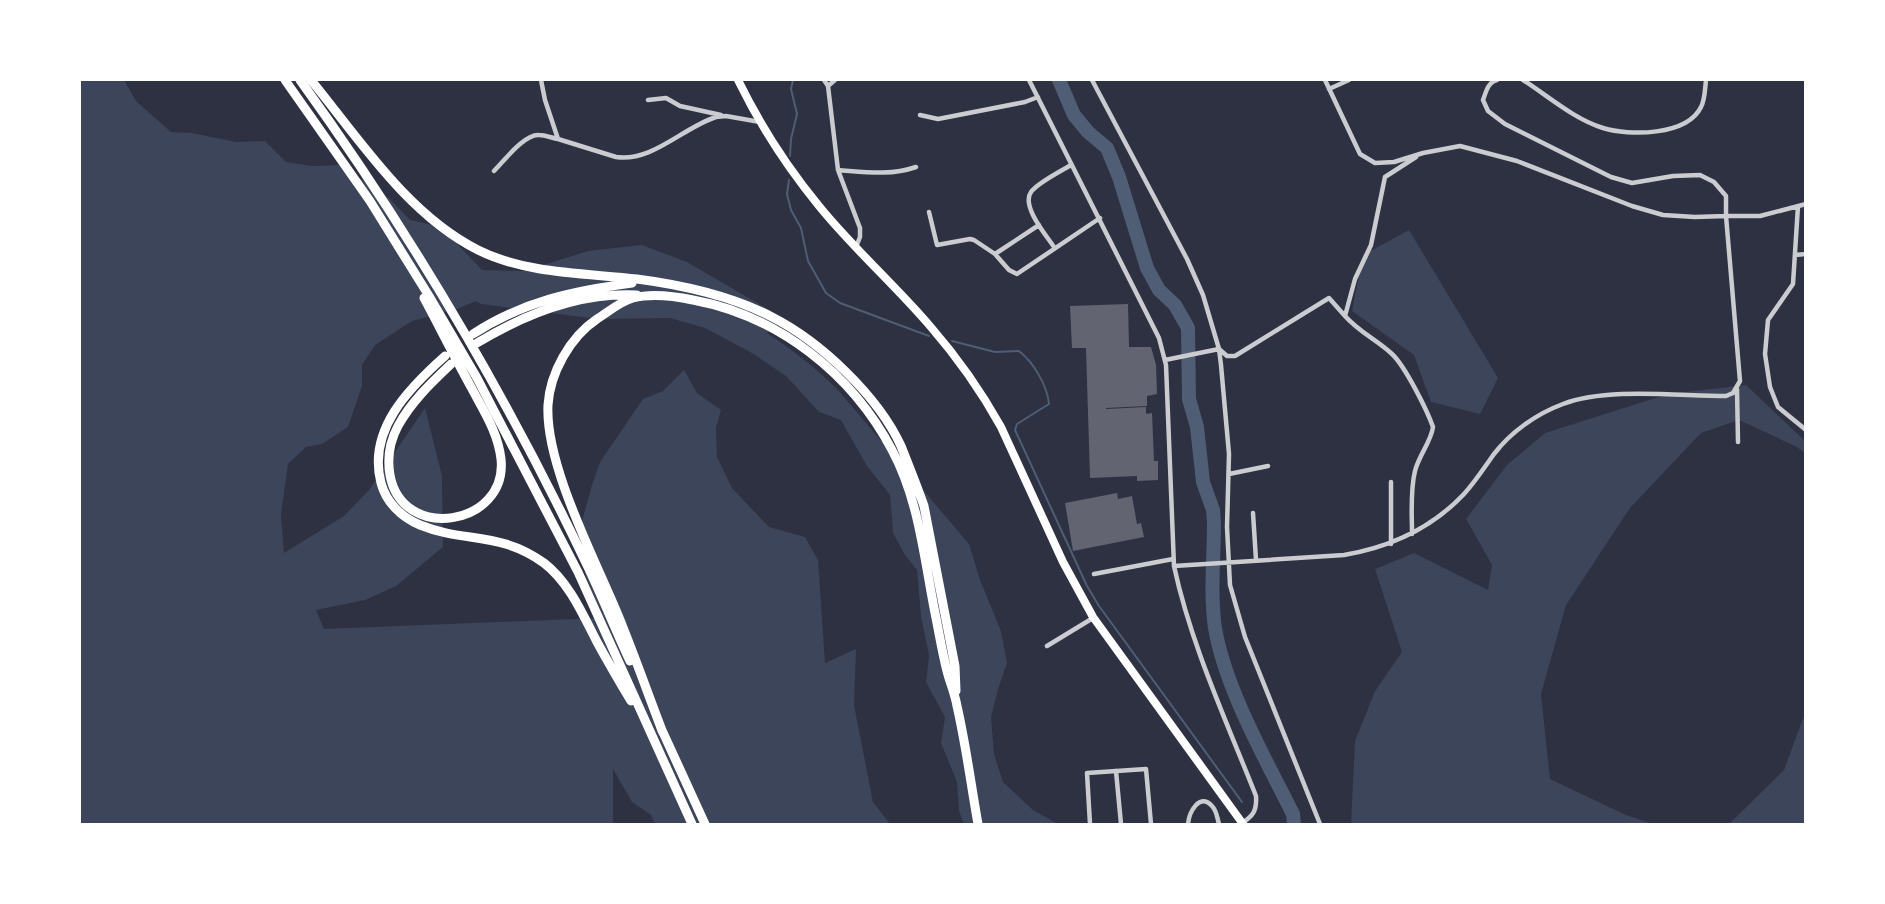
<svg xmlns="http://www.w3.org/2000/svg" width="1885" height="904" viewBox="0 0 1885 904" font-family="Montserrat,sans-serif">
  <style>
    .green { fill: #3c4559 }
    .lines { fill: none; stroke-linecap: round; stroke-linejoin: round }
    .stream { stroke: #4f5d75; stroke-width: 2 }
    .river { stroke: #4f5d75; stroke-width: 14 }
    .building { fill: #626471 }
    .minor { stroke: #caccd0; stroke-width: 4.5 }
    .trunk { stroke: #fff; stroke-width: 8 }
    .motorway { stroke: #fff; stroke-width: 9 }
  </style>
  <rect width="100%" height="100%" fill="#2d3142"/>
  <!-- green -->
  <path class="green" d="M80 80H124L136 101 171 132 192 133 236 142 265 141 286 162 312 166 341 165 389 198 410 220 441 227 482 270 524 271 588 251 642 245 687 262 776 314 767 333C793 350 816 368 838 390L969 544 980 580 1001 631 1007 663 999 686 991 717 994 754 1003 782 1033 810 1058 824H964L959 811 957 782 941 743 945 717 926 682 929 656 921 616 917 570 905 555 893 533 890 495 867 466 841 420 819 412 786 376 752 353 705 328 670 318 598 319 481 304 476 301 457 309 412 321 375 345 362 365V386L348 427 322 444 306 447 288 464 281 515 284 553 344 516 369 490 425 408 442 476 443 547 396 586 365 600 316 610 324 629 600 618 586 587 582 521 592 485 600 462 643 399 663 391 684 370 697 393 721 410 716 428 717 457 732 488 769 527 805 537 818 560 825 663 856 649 854 705 873 802 890 824H655L651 815 632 802 613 769V824H80Z
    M1409 230 1498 378 1480 414 1431 402 1414 355 1352 311 1363 255Z
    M1746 385 1805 441V453L1797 447 1739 420 1701 433 1630 508 1566 605 1541 694 1550 779 1626 815 1653 824H1351L1355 741 1375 691 1402 652 1375 569 1414 553 1488 590 1492 565 1466 519 1507 465 1545 433 1668 394Z
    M1805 713V824H1729L1784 770Z"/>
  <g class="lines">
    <!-- stream -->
    <path class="stream" d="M790 156 791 139 797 114 791 89 793 80
      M789 180 787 194 791 210 801 228 808 261 826 293 840 303 929 336
      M952 341 995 352 1019 351C1034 363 1047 385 1049 404L1017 424 1015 430 1087 586 1099 606 1242 802
      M1269 824H1270"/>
    <!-- river -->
    <path class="river" d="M1059 80 1074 115 1088 132 1107 148 1119 177 1147 268 1159 290 1175 305 1188 328 1189 399 1197 427 1203 482 1213 510 1214 523C1214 557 1210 594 1215 628 1225 688 1266 760 1293 814L1294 824"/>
  </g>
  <!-- building -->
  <path class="building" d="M1128 304 1129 347H1151L1156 365 1157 394 1147 396V406L1106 408V409L1146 407V414L1152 413 1154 461H1158V480L1137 481V476L1090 478 1086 348H1072L1070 306Z
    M1117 493 1118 499 1132 496 1137 524 1141 523 1144 537 1073 551 1065 503Z"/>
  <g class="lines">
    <!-- minor -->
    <path class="minor" d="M541 80 545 100 558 139 616 157C653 162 682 128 716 117L726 116 760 122
      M824 80 828 86 838 170 860 228V237L856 247
      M1029 80 1159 338 1166 365 1174 566C1191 645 1226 720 1256 796 1257 811 1253 816 1241 824
      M1092 80 1187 259 1203 295 1219 349 1221 365 1229 454 1227 527 1230 585 1245 637 1320 824
      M1497 80C1488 82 1486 92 1483 100L1488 111 1505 124 1611 177 1632 183 1673 176 1700 175 1714 182 1726 196V216H1760L1806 204
      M1523 80C1548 96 1574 119 1603 128 1629 136 1687 136 1701 107 1705 100 1705 88 1706 80
      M828 86 835 80
      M1329 89 1349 80
      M648 100 666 98 680 106 721 115
      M920 115 938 119 1025 102 1038 97
      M838 170C865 172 890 176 916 167
      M494 171C504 161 524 134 539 135 545 135 552 138 558 139
      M1798 206 1793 284 1768 320 1765 354 1770 387 1778 407 1806 430
      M929 212 937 245 970 239 974 240 995 254 1009 270 1017 274 1100 218
      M1054 247C1046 235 1021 206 1031 192 1037 183 1061 171 1071 165
      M995 254 1039 225
      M1795 255 1806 254
      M1345 316C1359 332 1377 340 1392 354 1405 366 1427 410 1433 427 1431 442 1419 455 1415 471 1410 491 1412 514 1412 534
      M1219 349 1227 356H1235L1329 298 1345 316 1355 279 1371 245 1385 177 1416 157
      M1165 360 1219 349
      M1737 389 1738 442
      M1229 474 1268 466
      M1391 482V544
      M1253 513 1256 560
      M1174 566 1344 555C1391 547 1431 529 1464 494 1475 482 1484 468 1494 454 1511 432 1536 414 1563 404 1607 387 1678 396 1726 396L1733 393 1740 381 1726 216 1695 217 1663 215 1632 206 1517 161 1460 146 1423 153 1394 162 1375 163 1360 154 1325 80
      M1094 574 1173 559
      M1047 646 1093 618
      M1116 771 1121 824
      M1090 824 1087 773 1146 769 1151 824
      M1188 824C1189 813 1199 792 1212 806 1217 811 1217 818 1219 824"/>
    <!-- trunk -->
    <path class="trunk" d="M738 80C760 125 787 167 819 206 853 248 895 285 930 326 957 357 981 391 1001 427L1063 562 1093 617 1243 824"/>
    <!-- motorway -->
    <path class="motorway" d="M285 80 370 201 429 296 477 378 578 572 692 824
      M300 80C410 232 506 395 587 565 602 596 615 629 630 661
      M311 80C359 139 408 215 478 250 526 274 584 273 637 279 683 285 730 295 772 317 821 342 878 396 901 446 909 466 917 486 924 506L955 666 956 691
      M424 298C440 328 455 358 471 387 483 410 498 432 501 459 508 526 402 543 390 475 387 458 390 441 398 426 411 402 431 383 451 364
      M473 334C524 301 573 291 632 283
      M477 343C525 314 580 292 637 295
      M445 356C409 388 367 430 381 483 386 502 401 517 420 525 464 543 500 531 544 563 569 582 583 615 597 642 608 662 619 681 631 701
      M661 728 705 824
      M663 733C648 694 634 654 618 615 595 559 545 465 548 405 550 373 570 337 597 319 608 312 621 301 633 298 652 293 674 296 693 300 779 316 852 374 892 450 919 500 924 558 935 613 939 632 942 652 947 671 950 683 955 694 957 706 966 745 971 785 978 824"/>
  </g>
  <!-- border -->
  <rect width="1885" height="904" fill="none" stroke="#ffffff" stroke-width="162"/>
</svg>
